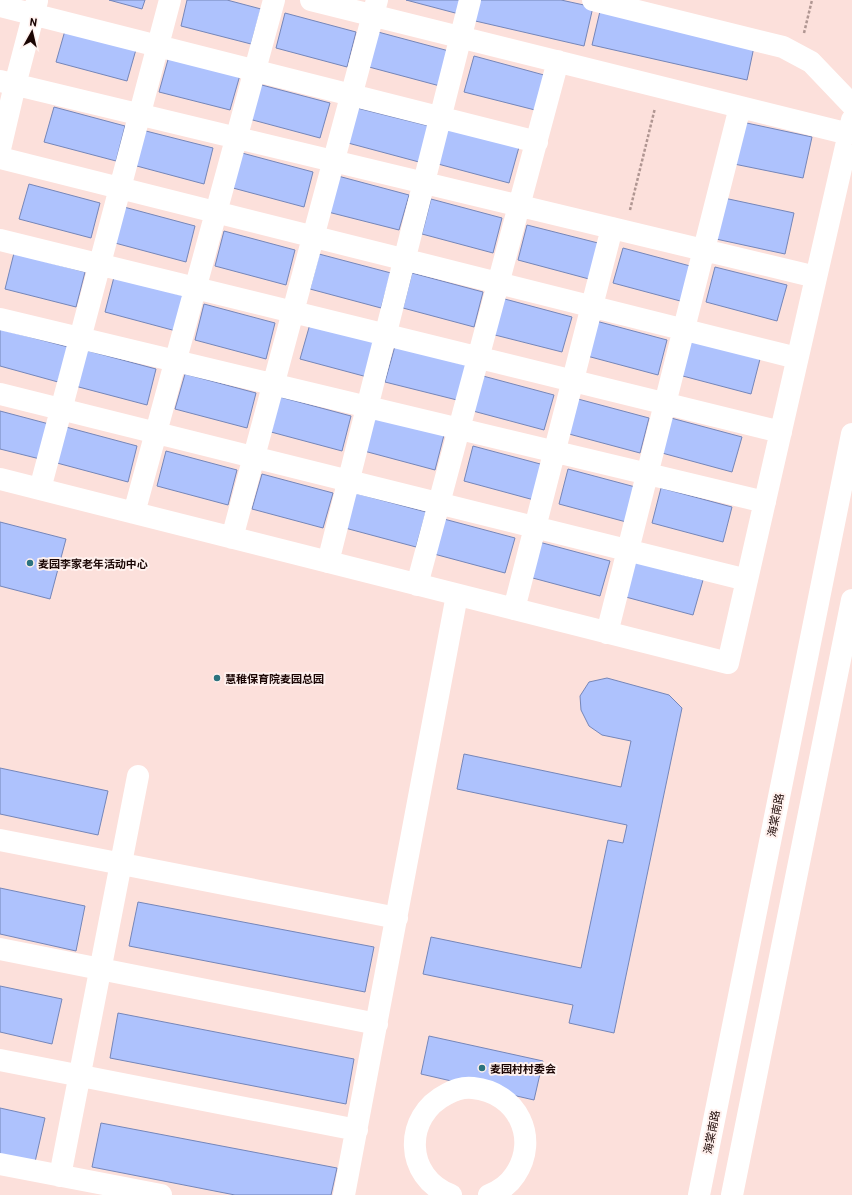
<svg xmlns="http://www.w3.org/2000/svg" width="852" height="1195" viewBox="0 0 852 1195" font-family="Barlow,'Noto Sans SC',sans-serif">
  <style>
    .building { fill: #aec2fd; stroke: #7586b9 }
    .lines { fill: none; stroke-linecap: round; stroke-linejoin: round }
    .path { stroke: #b09692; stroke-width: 2.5; stroke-dasharray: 3 2; stroke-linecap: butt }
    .minor { stroke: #fff; stroke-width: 22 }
    .major { stroke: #fff; stroke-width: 22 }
    .poi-dot { fill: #2b737e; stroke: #fff1ee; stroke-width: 1.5 }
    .labels { text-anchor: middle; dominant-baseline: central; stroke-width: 4; stroke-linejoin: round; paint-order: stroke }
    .poi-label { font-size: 11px; font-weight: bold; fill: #1a0503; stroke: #fff1ee; text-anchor: start }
    .street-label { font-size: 11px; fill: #1a0503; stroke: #fff1ee }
  </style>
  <rect width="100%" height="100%" fill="#fce0db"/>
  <!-- building -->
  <path class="building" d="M109 0H145L142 9Z
    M187 0H227L261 9 251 44 181 26Z
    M406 0H463L459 14Z
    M476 0H561L593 7 584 46 471 20Z
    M601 7 755 42 747 80 592 45Z
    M285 13 356 32 347 67 276 48Z
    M66 27 137 46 127 81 56 62Z
    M378 32 449 51 440 86 369 67Z
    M169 56 240 75 230 110 159 92Z
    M474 56 544 75 535 110 464 92Z
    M258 84 330 103 320 138 249 119Z
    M54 107 125 126 116 161 44 142Z
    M357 108 429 126 419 162 348 143Z
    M742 122 812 137 803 178 734 164Z
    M448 128 519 147 509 183 438 164Z
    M142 130 213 148 204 184 133 165Z
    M242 153 313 172 304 207 233 188Z
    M338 176 409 195 399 230 328 212Z
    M29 184 100 203 91 238 19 219Z
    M724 198 794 213 785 254 716 239Z
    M431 199 502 218 493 253 422 234Z
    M124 207 195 226 186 262 115 243Z
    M527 225 598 243 589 279 518 260Z
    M224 231 295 250 286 285 215 266Z
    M623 248 694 267 684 302 613 283Z
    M14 253 85 272 76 307 5 289Z
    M319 254 391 273 381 308 310 289Z
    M715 267 787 285 777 321 706 302Z
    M412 273 483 292 474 327 403 308Z
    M114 277 185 296 176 331 105 312Z
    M501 298 572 317 562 352 491 334Z
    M204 304 275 323 266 359 195 340Z
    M596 321 667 340 658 375 587 356Z
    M310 324 381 342 371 378 300 359Z
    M0 329 68 347 58 382 0 366Z
    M689 340 760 359 751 394 679 375Z
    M395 346 466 365 457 400 385 382Z
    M85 350 156 369 147 405 75 386Z
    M185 374 256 393 247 428 175 409Z
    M483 376 554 395 544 430 473 411Z
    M280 397 351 416 342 451 271 432Z
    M578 399 649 418 640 453 569 434Z
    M0 411 49 424 40 459 0 449Z
    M373 416 444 435 435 470 364 451Z
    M671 418 742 437 732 472 662 453Z
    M66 427 137 446 128 482 57 463Z
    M473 446 544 465 534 500 464 481Z
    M166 451 237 470 228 505 157 486Z
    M568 469 639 488 630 523 559 504Z
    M262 474 333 493 323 528 252 509Z
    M661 488 732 507 723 542 652 523Z
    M355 493 426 512 416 547 345 528Z
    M444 519 515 538 505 573 434 554Z
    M0 522 66 539 50 599 0 586Z
    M539 542 610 561 600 596 529 577Z
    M632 561 703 580 693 615 622 596Z
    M607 678 669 695 682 708 614 1033 569 1023 573 1005 423 974 431 937 581 968 608 840 623 843 627 825 457 789 464 754 621 787 631 741 602 735 589 726 581 710 580 696 589 682Z
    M0 768 108 791 98 835 0 814Z
    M0 888 85 906 76 951 0 934Z
    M138 902 374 947 365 992 129 946Z
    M0 986 62 999 52 1044 0 1032Z
    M118 1013 354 1059 346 1104 110 1058Z
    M429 1036 543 1061 534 1100 421 1074Z
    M0 1108 45 1118 35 1162 0 1155Z
    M101 1123 337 1168 331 1195H235L92 1167Z"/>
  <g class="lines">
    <!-- path -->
    <path class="path" d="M804 33 812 0
      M630 210 655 108"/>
    <!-- minor -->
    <path class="minor" d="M311 0 849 134
      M593 0 783 47 811 62 852 105
      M0 6 537 142
      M0 81 816 277
      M0 149 15 85 37 1
      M0 158 797 358
      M0 240 781 432
      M0 319 765 502
      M0 394 747 580
      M0 479 728 663 852 120
      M40 489 170 0
      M134 513 274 0
      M232 538 377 0
      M328 562 470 0
      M417 585 558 61
      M514 609 612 228
      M607 633 740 107
      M0 840 397 918
      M0 949 377 1024
      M0 1060 357 1130
      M0 1164 161 1195
      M60 1176 138 776
      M344 1195 457 595
      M451 1195C404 1177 403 1116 447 1094 454 1090 464 1087 473 1088 517 1092 540 1138 515 1175 509 1184 500 1191 489 1195"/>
    <!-- major -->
    <path class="major" d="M699 1195 852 434
      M732 1195 852 600"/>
  </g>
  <!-- markers -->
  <g class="poi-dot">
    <circle cx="30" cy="563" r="4"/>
    <circle cx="217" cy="678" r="4"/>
    <circle cx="482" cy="1068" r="4"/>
  </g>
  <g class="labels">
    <!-- poi labels -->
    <g class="poi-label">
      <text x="38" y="563">麦园李家老年活动中心</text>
      <text x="225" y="678">慧稚保育院麦园总园</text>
      <text x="490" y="1068">麦园村村委会</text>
    </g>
    <!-- street labels -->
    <g class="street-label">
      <text transform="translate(775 815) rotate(-79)">海棠南路</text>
      <text transform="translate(711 1132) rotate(-79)">海棠南路</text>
    </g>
  </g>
  <!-- north arrow -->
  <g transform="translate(32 32) rotate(8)" stroke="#fff1ee" stroke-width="3" paint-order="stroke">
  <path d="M0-3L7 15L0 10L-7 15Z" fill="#1a0503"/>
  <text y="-6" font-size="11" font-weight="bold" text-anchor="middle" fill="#1a0503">N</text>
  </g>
</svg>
